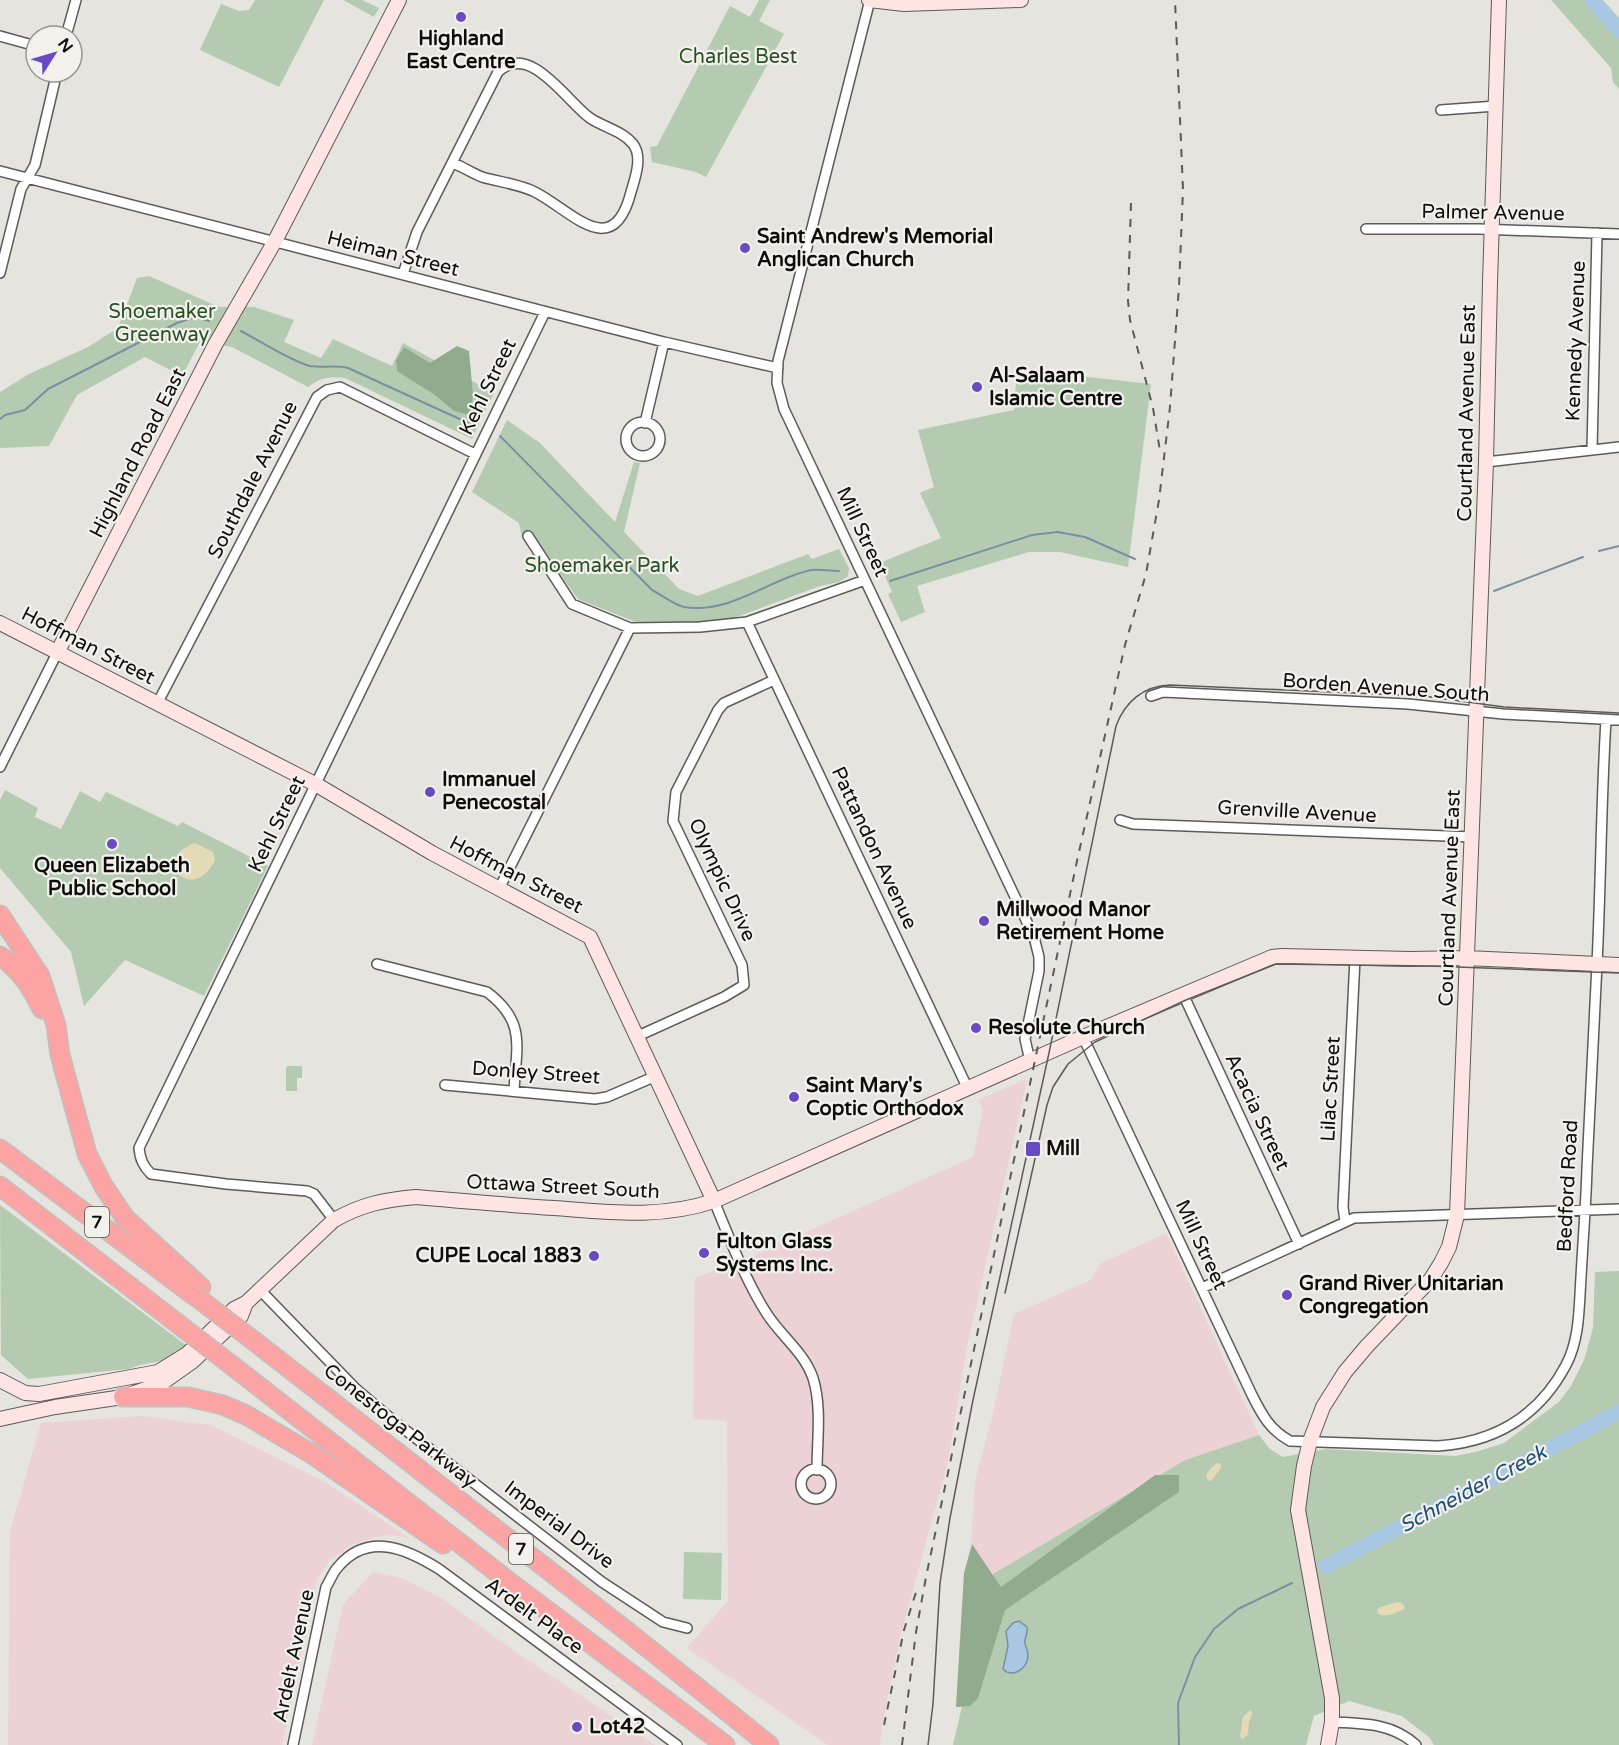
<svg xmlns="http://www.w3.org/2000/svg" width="1619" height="1745" viewBox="0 0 1619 1745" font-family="'Varela Round',sans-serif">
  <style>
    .industrial { fill: #edd2d5 }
    .green { fill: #b4cbb1 }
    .forest { fill: #91ab8d }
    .sand { fill: #e4dab5 }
    .water { fill: #a8c7e2; stroke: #7a90a2; stroke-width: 1.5 }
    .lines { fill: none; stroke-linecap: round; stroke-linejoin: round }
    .stream { stroke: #7a90a2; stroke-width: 2 }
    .river { stroke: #a8c7e2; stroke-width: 15 }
    .street-casing { stroke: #5c5b57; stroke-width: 12 }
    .secondary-casing { stroke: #5c5b57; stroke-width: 16 }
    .highway-casing { stroke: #c0c0c0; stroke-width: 21 }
    .street { stroke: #fff; stroke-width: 9 }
    .secondary { stroke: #fee4e3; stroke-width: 14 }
    .highway { stroke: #fba4a3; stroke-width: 18 }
    .tram { stroke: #5b5b58; stroke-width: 1.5 }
    .rail { stroke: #5b5b58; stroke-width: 2; stroke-dasharray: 8 8; stroke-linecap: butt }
    .highway-bridge-casing { stroke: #c0c0c0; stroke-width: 21; stroke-linecap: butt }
    .highway-bridge { stroke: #fba4a3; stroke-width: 18 }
    .poi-dot { fill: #6a4ac3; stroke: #f2f1ec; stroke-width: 2 }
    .labels { text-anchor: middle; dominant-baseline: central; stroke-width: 4.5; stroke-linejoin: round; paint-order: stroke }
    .shield { fill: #f2f1ec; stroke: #52524f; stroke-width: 1.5 }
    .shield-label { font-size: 18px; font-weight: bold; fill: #0e0e0c }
    .poi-label { font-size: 20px; font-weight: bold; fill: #0e0e0c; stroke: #f2f1ec; text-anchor: start }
    .park-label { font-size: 20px; fill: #294f25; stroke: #f2f1ec }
    .street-label { font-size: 20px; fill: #0e0e0c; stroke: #f2f1ec }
    .water-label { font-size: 21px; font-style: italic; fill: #215075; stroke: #f2f1ec }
  </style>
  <rect width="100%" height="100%" fill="#e5e4df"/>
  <!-- industrial -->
  <path class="industrial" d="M1027 1079 966 1352 948 1462 901 1633 882 1725 880 1745H828L687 1648 728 1601 727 1421 693 1419 695 1278 753 1256 973 1157 983 1110 978 1100Z
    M1166 1233 1259 1435 1185 1460 993 1574 971 1544 975 1482 994 1409 1014 1314 1091 1280 1100 1264Z
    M142 1416 211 1425 323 1481 408 1537 384 1535 354 1544 330 1560 317 1579 282 1745H8L10 1532 41 1423Z
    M373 1572 402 1578 443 1599 517 1653 655 1745H312L343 1605Z"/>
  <!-- green -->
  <path class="green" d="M255 0H324L279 87 200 50 221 4 239 11 249 10Z
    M343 0H362L379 8 374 17Z
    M759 0H770L759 21 784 34 706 177 696 172 652 162 650 147 657 146 730 6 750 17Z
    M1551 0H1603L1619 18V89L1613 82 1611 68Z
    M149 276 219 307H254L294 320 284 342 321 358 333 339 392 366 403 343 494 393 472 439 345 378C329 376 320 378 308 387L232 347 200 342 182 376 145 357 77 395 49 446 0 448V392L29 374 88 347 118 328 137 278Z
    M1017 369 1151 384 1128 567 1060 552H1029L917 586 925 612 901 622 888 594 892 592 885 576 877 564 941 538 920 493 934 487 918 430 1014 410Z
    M507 420 540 443 615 522 634 462 640 463 624 532 679 589 698 596 808 554 812 559 839 549 849 568 848 576 839 582 820 586 734 618 692 624 636 622 578 599 532 536 522 537 519 523 472 492Z
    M5 790 38 808 35 817 61 829 80 791 100 802 106 792 178 826 182 822 268 866 204 996 125 960 84 1006 71 952 0 868V800Z
    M289 1066H302V1078H297V1091H286V1067Z
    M0 1205 187 1346 167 1360 140 1365 128 1369 28 1379 1 1355Z
    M1619 1271V1745H1434L1430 1738 1402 1716 1349 1701 1314 1716 1306 1745H953L993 1574 1185 1460 1259 1435 1270 1449 1283 1457 1326 1449 1455 1456 1479 1451 1504 1443 1559 1402 1571 1386 1584 1360 1593 1328 1595 1272Z
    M684 1552 722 1553 721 1600 683 1599Z"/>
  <!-- forest -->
  <path class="forest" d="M457 346 469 351 473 395 470 415 454 411 435 395 397 371 396 360 404 347 430 363Z
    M1155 1475H1179V1492L1005 1610 978 1698 970 1706 956 1707 964 1573 972 1544 1001 1587Z"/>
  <!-- sand -->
  <path class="sand" d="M195 843 213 852 215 860C208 875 192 888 177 873 171 856 180 849 195 843Z
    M1217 1463 1221 1464V1468L1212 1480 1208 1481 1206 1476 1210 1469Z
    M1397 1602 1402 1603 1405 1607 1404 1609C1396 1613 1385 1619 1377 1613L1378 1608Z
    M1250 1710 1253 1712 1249 1722 1248 1735 1242 1739 1240 1736 1243 1717Z"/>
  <!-- water -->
  <path class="water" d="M1019 1621 1027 1627C1028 1633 1026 1635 1025 1640 1024 1646 1028 1650 1028 1655 1028 1668 1013 1679 1003 1669L1008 1646 1006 1631 1013 1623Z"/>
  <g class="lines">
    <!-- stream -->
    <path class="stream" d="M241 331C258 340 293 362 310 366 323 368 335 365 348 368L475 426
      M0 419 5 415 25 410 48 389 177 323 195 317 209 321
      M500 436 652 590C662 595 674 605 684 607 729 615 769 579 811 570 820 569 830 571 839 571
      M1599 551 1619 546
      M890 581 1032 535 1058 532 1085 537 1135 559
      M1494 591 1583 557
      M1179 1745 1178 1703 1195 1657 1214 1629 1238 1609 1292 1583"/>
    <!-- river -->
    <path class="river" d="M1592 0 1619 30
      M1326 1566 1619 1412"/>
    <!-- street casing -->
    <g class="street-casing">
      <path id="street" d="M870 0 778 361 777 383 784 409 1034 937 1039 957V971L1025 1039 1030 1061
        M0 36 36 46
        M66 36 76 0
        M1441 110 1496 106
        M0 171 664 342 778 368
        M1366 229H1479L1619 234
        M0 273 21 189 35 165 57 72
        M403 274 417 232 498 72C530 41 567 102 590 118 603 127 623 131 633 144 643 157 635 178 631 192 613 263 572 211 535 192 519 184 499 182 482 177 472 173 463 167 453 163
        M626 439a17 17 0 1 1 34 0a17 17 0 1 1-34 0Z
        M645 423 664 342
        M1592 450 1597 233
        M1486 462 1619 447
        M528 536 572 604 630 628 700 627 747 622 865 580
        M747 622 968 1089
        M1151 696 1163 692 1408 704 1503 714 1619 720
        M157 704 317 397 327 390 340 387 475 454
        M0 767 57 653
        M1120 820 1133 824 1473 837
        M499 889 630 628
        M377 964 487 992C527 1022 516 1047 514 1091
        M1183 994 1299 1244
        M638 1036 724 997 744 985 742 965 673 821 676 792 718 710 724 703 774 680
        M1083 1037 1252 1395C1262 1415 1270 1430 1290 1441L1438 1446C1495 1442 1539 1416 1566 1365 1580 1339 1579 1306 1581 1277 1583 1240 1586 1204 1587 1168 1590 1100 1594 1032 1597 964 1601 883 1601 801 1606 720
        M445 1085 595 1099 607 1097 656 1076
        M714 1201C730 1239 745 1280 767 1314 781 1336 804 1352 813 1378 822 1407 817 1440 817 1470
        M334 1220 314 1194 307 1191 226 1184 151 1174C143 1166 140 1159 139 1148L545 312
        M1345 1221 1343 1207 1355 958
        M1202 1288 1354 1218 1619 1209
        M260 1290 355 1388 395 1422 602 1582 663 1622 687 1628
        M801 1484a15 15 0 1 1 30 0a15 15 0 1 1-30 0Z
        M1332 1722C1362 1723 1393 1723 1416 1745
        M293 1745 326 1587C330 1581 333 1572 338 1567 368 1531 407 1549 439 1569L677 1745"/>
    </g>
    <!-- secondary casing -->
    <g class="secondary-casing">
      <path id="secondary" d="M869 0 904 4 1021 0
        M0 623 317 785 432 853 590 937 714 1201
        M57 653 215 345 275 241 399 0
        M0 1380 25 1393 39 1394 158 1372 187 1354 234 1309 246 1303 334 1220C363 1204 383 1200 416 1197 462 1201 508 1205 554 1208 609 1212 660 1219 714 1201L1083 1037 1272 957 1282 956 1410 959 1467 958 1619 965
        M0 1419 55 1407 123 1397 162 1383 193 1361 241 1316 246 1303
        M1328 1745 1332 1722V1698L1298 1510 1304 1466 1310 1441 1323 1407 1345 1372 1367 1346 1431 1279 1441 1263 1449 1247 1457 1215 1486 462 1490 282 1499 0"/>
    </g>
    <!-- highway casing -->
    <g class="highway-casing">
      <path id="highway" d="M0 915 40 976 56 1025 60 1055 87 1154 104 1187 125 1218 201 1287
        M0 956C21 970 31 987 42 1009
        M0 1149 192 1294
        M0 1186 173 1320
        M263 1348 628 1632 769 1745
        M234 1367 512 1584 725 1745
        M123 1397H188L223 1405 246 1415 312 1454 443 1544"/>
    </g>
    <!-- street -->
    <use href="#street" class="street"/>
    <!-- secondary -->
    <use href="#secondary" class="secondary"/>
    <!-- highway -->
    <use href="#highway" class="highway"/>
    <!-- tram -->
    <path class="tram" d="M1005 1293 1047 1105 1053 1087 1068 1064 1095 1042 1186 1000 1276 964 1430 966 1619 973
      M928 1745 933 1704 940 1583 950 1518 973 1400 1049 1053 1116 726C1125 702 1143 686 1170 685L1424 696 1504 707 1619 713"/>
    <!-- rail -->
    <path class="rail" d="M1131 203 1128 301 1130 320 1153 408 1160 451
      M884 1725 904 1630 918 1586
      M902 1745 916 1632 926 1577 1077 861 1125 645 1146 574 1159 500 1170 407 1179 287 1183 190 1175 0"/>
    <!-- highway-bridge casing -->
    <g class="highway-bridge-casing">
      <path id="highway-bridge" d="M194 1295 263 1348
        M173 1320 234 1367"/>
    </g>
    <!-- highway-bridge -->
    <use href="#highway-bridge" class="highway-bridge"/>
  </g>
  <!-- markers -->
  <g class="poi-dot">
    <circle cx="461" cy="17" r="6"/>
    <circle cx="745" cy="248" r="6"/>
    <circle cx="977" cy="387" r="6"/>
    <circle cx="430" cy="792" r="6"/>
    <circle cx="112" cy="844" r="6"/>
    <circle cx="984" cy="921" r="6"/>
    <circle cx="976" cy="1028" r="6"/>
    <circle cx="794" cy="1097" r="6"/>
    <rect x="1025" y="1141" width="16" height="16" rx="3"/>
    <circle cx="704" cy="1253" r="6"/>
    <circle cx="594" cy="1256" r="6"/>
    <circle cx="1287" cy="1295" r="6"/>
    <circle cx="577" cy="1727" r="6"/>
  </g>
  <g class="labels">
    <!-- shield labels -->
    <g class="shield">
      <rect x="85" y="1207" width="24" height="30" rx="4.5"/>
      <rect x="509" y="1534" width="24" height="30" rx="4.5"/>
    </g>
    <g class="shield-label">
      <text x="97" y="1222">7</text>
      <text x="521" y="1549">7</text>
    </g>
    <!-- poi labels -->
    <g class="poi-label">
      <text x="461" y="39" text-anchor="middle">Highland<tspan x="461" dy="23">East Centre</tspan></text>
      <text x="757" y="237">Saint Andrew's Memorial<tspan x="757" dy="23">Anglican Church</tspan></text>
      <text x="989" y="376">Al-Salaam<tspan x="989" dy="23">Islamic Centre</tspan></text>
      <text x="442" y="780">Immanuel<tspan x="442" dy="23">Penecostal</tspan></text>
      <text x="112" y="866" text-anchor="middle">Queen Elizabeth<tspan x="112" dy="23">Public School</tspan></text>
      <text x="996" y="910">Millwood Manor<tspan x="996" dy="23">Retirement Home</tspan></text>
      <text x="988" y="1028">Resolute Church</text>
      <text x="806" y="1086">Saint Mary's<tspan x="806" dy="23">Coptic Orthodox</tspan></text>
      <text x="1046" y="1149">Mill</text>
      <text x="716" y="1242">Fulton Glass<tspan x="716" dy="23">Systems Inc.</tspan></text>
      <text x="582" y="1256" text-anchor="end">CUPE Local 1883</text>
      <text x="1299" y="1284">Grand River Unitarian<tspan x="1299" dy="23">Congregation</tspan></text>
      <text x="589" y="1727">Lot42</text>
    </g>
    <!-- park labels -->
    <g class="park-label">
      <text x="738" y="57">Charles Best</text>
      <text x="162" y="312">Shoemaker<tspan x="162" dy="23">Greenway</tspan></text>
      <text x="602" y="566">Shoemaker Park</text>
    </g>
    <!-- street labels -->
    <g class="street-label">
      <text transform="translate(1493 213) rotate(1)">Palmer Avenue</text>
      <text transform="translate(393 254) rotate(14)">Heiman Street</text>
      <text transform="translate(1576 341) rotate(-88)">Kennedy Avenue</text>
      <text transform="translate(488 387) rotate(-64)">Kehl Street</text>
      <text transform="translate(1467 413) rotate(-89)">Courtland Avenue East</text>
      <text transform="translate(138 453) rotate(-63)">Highland Road East</text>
      <text transform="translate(253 480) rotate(-63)">Southdale Avenue</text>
      <text transform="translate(862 532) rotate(65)">Mill Street</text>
      <text transform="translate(88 646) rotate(27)">Hoffman Street</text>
      <text transform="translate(1386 688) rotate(4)">Borden Avenue South</text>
      <text transform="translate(1297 812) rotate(3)">Grenville Avenue</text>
      <text transform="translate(277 824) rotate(-64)">Kehl Street</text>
      <text transform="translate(874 848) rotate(65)">Pattandon Avenue</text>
      <text transform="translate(516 875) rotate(27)">Hoffman Street</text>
      <text transform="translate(722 880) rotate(65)">Olympic Drive</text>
      <text transform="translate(1450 898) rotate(-88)">Courtland Avenue East</text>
      <text transform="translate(536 1073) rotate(4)">Donley Street</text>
      <text transform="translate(1331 1089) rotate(-87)">Lilac Street</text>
      <text transform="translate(1257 1112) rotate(65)">Acacia Street</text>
      <text transform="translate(1568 1186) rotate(-87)">Bedford Road</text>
      <text transform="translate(563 1187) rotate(3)">Ottawa Street South</text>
      <text transform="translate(1201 1245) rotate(65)">Mill Street</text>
      <text transform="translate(400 1426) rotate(38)">Conestoga Parkway</text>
      <text transform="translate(559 1525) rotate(37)">Imperial Drive</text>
      <text transform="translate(534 1616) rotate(36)">Ardelt Place</text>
      <text transform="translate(294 1656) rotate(-78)">Ardelt Avenue</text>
    </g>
    <!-- water labels -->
    <g class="water-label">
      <text transform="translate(1473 1489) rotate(-28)">Schneider Creek</text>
    </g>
  </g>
  <!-- north arrow -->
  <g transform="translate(54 54) rotate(53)"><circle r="28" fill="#f2f1ec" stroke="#979692" stroke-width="1.5"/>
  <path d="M0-4.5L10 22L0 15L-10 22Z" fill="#6a4ac3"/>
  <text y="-9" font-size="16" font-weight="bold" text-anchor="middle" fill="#0e0e0c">N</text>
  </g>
</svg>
